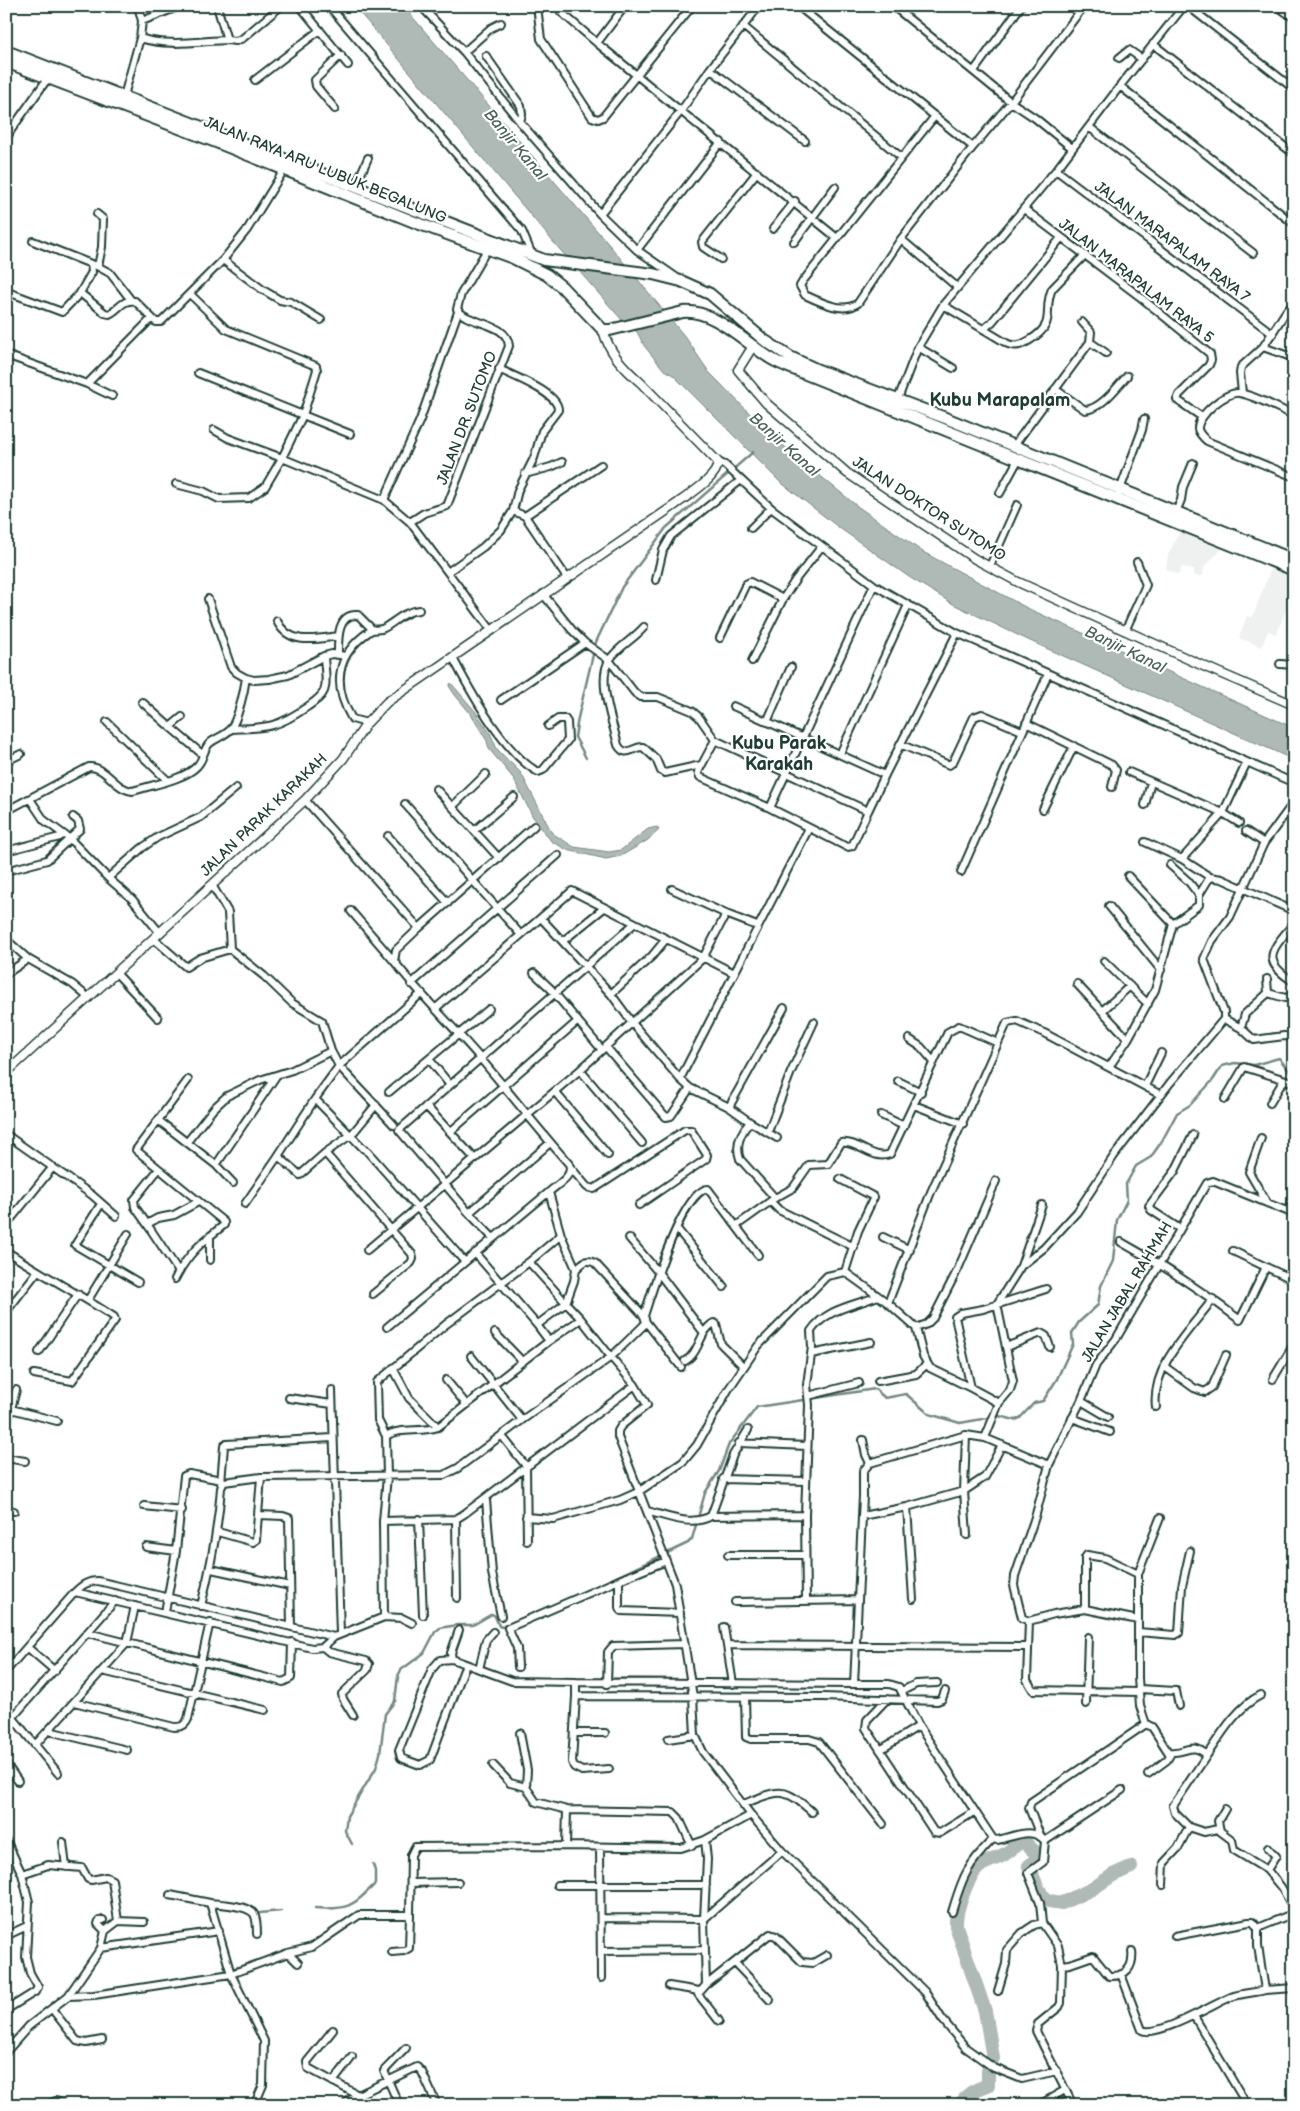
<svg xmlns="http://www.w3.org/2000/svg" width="1300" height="2111" viewBox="0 0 1300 2111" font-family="'Balsamiq Sans',sans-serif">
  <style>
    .built { fill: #eef1f0 }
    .water { fill: #afbab7; stroke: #758883 }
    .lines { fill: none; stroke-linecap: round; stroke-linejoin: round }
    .stream { stroke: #758883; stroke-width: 2.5 }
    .river { stroke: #afbab7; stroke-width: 14 }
    .minor-casing { stroke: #1f3d34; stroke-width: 10 }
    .tertiary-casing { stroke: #1f3d34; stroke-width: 11 }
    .primary-casing { stroke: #1f3d34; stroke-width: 14 }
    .minor { stroke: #fff; stroke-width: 6 }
    .tertiary { stroke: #fff; stroke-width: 8 }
    .primary { stroke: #fff; stroke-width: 10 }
    .labels { text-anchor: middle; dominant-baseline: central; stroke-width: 4.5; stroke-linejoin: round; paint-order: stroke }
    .street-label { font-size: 15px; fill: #1f3d34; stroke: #fff }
    .water-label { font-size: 16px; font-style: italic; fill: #4a625b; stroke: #fff }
    .quarter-label { font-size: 18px; font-weight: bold; fill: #1f3d34; stroke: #fff }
  </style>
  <rect width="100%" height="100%" fill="#fff"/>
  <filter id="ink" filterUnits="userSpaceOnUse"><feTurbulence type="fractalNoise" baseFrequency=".02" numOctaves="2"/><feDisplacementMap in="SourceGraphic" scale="10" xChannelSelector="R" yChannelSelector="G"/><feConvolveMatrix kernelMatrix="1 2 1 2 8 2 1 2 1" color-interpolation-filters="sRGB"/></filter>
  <g filter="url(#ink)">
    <!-- built -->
    <path class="built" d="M1180 531 1224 547 1204 567 1203 576H1194V569L1182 567 1178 575 1166 569 1168 555Z
      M1271 568 1294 577V598L1285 613 1276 634 1268 631 1262 647 1239 638 1247 616 1252 618Z"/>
    <!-- water -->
    <path class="water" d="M354 6H403L611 247 686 338 709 372 773 437 857 506 923 552 1027 608 1294 728V760L1028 640 953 604 909 577 838 527 779 481 673 375 664 370 645 347 637 332 622 320 555 244Z
      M451 683 475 711 490 733 497 749 521 773 552 833 574 847 609 852 621 850 648 829 657 827 659 830 648 840 621 856 606 859 567 850 551 841 533 817 513 778 489 749 487 741 470 713 455 695 449 686Z"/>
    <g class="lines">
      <!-- stream -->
      <path class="stream" d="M586 758 575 737 578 718 596 642 622 587 666 528 753 452
        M598 1586 688 1543 692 1539 705 1493 719 1471 729 1444 757 1407 875 1389 885 1398 906 1394 929 1414 960 1423 999 1416 1015 1420 1020 1418 1034 1403 1043 1401 1057 1379 1073 1344 1072 1333 1079 1322 1098 1305 1101 1286 1113 1261 1117 1220 1127 1200 1126 1184 1136 1166 1151 1157 1162 1141 1177 1113 1190 1105 1213 1080 1222 1066 1235 1063 1254 1065 1279 1058 1290 1072 1294 1074
        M352 1844 345 1831 347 1816 376 1768 380 1754 385 1714 395 1701 398 1676 401 1670 424 1653 435 1632 440 1628 457 1625H473L492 1614 495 1616 499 1626 502 1627 551 1606
        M315 1908C348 1910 352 1907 375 1884V1871L373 1864
        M260 1913 281 1911"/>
      <!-- river -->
      <path class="river" d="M961 2105C966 2093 977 2089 988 2085V2070L993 2058 985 2011 956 1926C955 1911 967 1876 980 1866 987 1861 997 1859 1005 1854 1011 1851 1017 1842 1023 1841L1036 1853 1035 1861 1029 1866 1036 1884 1042 1895 1049 1901 1062 1903 1092 1889 1113 1875 1131 1867"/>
      <!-- minor casing -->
      <g class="minor-casing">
        <path id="minor" d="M300 6 348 65
          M329 6 522 231 532 255
          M421 6 464 52 520 122 600 214 637 250 676 277
          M537 6 541 39 592 117 598 119 603 117 692 6
          M561 6V12L597 43 837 238
          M798 6 973 147
          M893 6 1011 102 1035 118 1072 148
          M1188 6 1294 89
          M1277 6 1294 18
          M142 21 180 6
          M743 26 901 157
          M140 38C168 47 199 41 227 40L217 6
          M227 40 236 41 243 38 281 6
          M597 43 625 6
          M1153 44 1294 154
          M464 52 491 28 501 23
          M486 56 521 106 522 114 520 122
          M1119 58 1129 50 1142 59
          M710 69 805 141
          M974 71 1021 6
          M255 80 320 30
          M1120 86 1294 224
          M124 96 140 38 142 21 138 6
          M335 109 316 86 315 80 341 55
          M935 116 803 281 800 286 805 295C820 302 844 314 858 303L901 239 973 147 1011 102 1084 6
          M1089 127 1253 253
          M6 140 11 130 48 78
          M1056 170 1273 334
          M355 187 368 158
          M1024 209 1139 296 1210 354 1211 360 1209 365 1179 395 1177 400 1202 417
          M97 214 103 219 102 247 98 266
          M600 214 681 111 710 69 759 6
          M773 229 795 201
          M901 239 957 287
          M33 241 91 264 92 272 80 293
          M794 242 835 187
          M637 250 721 142
          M721 259 703 247 702 242 757 172
          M223 260 263 290 280 300 291 302 321 320
          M95 265 110 273 131 300
          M8 292 62 312 80 293 105 313 109 314C119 310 122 299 135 301L156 322H161L223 260 247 230 284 170
          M190 294 226 329 316 366 317 370 303 415 282 458 384 500 410 522 492 631
          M943 305 1008 344C1016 347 1022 345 1030 340 1058 323 1042 311 1052 289L1084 256
          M984 329 992 322 1061 238
          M1090 342 1106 353
          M918 347 953 368
          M1263 347 1294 358
          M6 355 87 384
          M198 373 350 434
          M1055 389 1085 410C1101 409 1117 387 1127 376
          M1242 393 1240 373 1241 367 1263 347 1287 310 1294 305
          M112 396 87 384 152 318
          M898 399 918 347 943 305 1056 170 1120 86 1184 6
          M1294 415C1279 409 1254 395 1239 393 1227 391 1197 415 1198 429 1199 434 1203 437 1207 441L1294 477
          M1013 447 1090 342 1091 332 1082 322
          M718 462 725 465 771 508 874 585 957 633 1294 783
          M525 474 551 467 562 462
          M176 484 203 491 219 499 249 498 265 487 282 458 228 438 214 430
          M1000 493 1018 460
          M1117 498 1142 430 1144 419
          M384 500 420 420 458 312
          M513 511 525 516 567 578
          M1176 512 1181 500 1183 487 1193 463
          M525 516 601 465
          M410 522 424 513 447 506 509 346C507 321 469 326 457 309L461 294 488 248
          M751 528 771 508
          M990 566 1017 505
          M449 571 483 547 501 530 513 511 518 490 534 458 542 431 558 410C559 393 513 376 499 369
          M656 580 663 550 671 536 741 480
          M543 594 572 630 585 643 609 660 635 693 641 697H658L692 711 699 717 715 740
          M208 599 231 667 237 673 246 678 254 680 269 679 288 675 324 656 332 654 346 656
          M277 621C289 646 316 639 338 636
          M644 627C634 639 619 646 610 659 596 679 613 723 618 745 626 759 633 746 643 747L656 759 661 771 665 773 701 765
          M1125 631 1146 585 1137 562
          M720 638 746 584 750 582 783 599
          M338 654C338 640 337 613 358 615L372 629
          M453 658C471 693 504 753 538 772L543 770 568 740 567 722 565 719H558L548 726
          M752 661 783 599 796 579 822 546
          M1280 664 1294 665
          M501 700 585 643
          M142 702 170 727
          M733 706 885 775 957 633
          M182 717 170 727 202 754
          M107 722 167 780
          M767 722 791 667
          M367 723 352 719C332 685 336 654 370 631 375 628 379 631 384 628 396 621 405 611 419 610
          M1026 723 1112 765 1116 770 1112 787
          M230 729C267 728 277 728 307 707 314 702 321 698 324 691 328 681 324 666 324 656
          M900 744 949 765 953 762 974 717 982 714 1022 731
          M840 754 908 605
          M6 761 21 754
          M1129 772 1223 813 1239 823
          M436 789 499 858
          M30 799 44 820 70 839 108 878 132 899 160 933
          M405 804 521 935
          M1145 805 1151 782
          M453 806 486 774
          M770 808 874 585
          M1043 809 1074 746
          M6 811 89 767C106 766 115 790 133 791 151 785 184 780 197 766 204 759 203 749 210 743 216 738 224 736 230 730 238 719 244 692 246 678
          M868 811 852 846 847 847 770 808 700 777 698 772 715 740 868 811 885 775
          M475 830 514 797
          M1246 831 1264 843
          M388 836 448 903
          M1145 842 1182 859 1223 813 1247 762
          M6 851 60 837 62 835
          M1182 859 1210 877 1222 879 1294 911
          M1170 865 1188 881 1199 895
          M6 871 47 860 80 829 78 821 73 817
          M961 872 1048 674
          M1128 876 1173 924
          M108 878 142 848 158 837 201 817 236 788
          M212 885 228 912 230 949 264 976 292 1003 322 1021 331 1051 339 1066 422 993
          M1109 906 1161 970
          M351 911 394 961
          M726 914 757 926
          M541 918 611 994 633 1024 680 1079 690 1088 729 1107 750 1122 777 1138
          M1294 923C1272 950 1259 960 1294 982
          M419 928 534 826
          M154 939 186 967 200 958 230 949
          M563 941 604 908
          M9 942 28 959
          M1104 961 1148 1004
          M534 973 551 989 602 1050
          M6 974 28 959 72 984 89 998
          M117 974 158 1018
          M1267 979 1268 993
          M411 984 558 855
          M1077 984 1128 1039
          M611 994 652 956 666 939
          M436 1008 572 891 734 973
          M1102 1011 1130 986
          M1224 1019 1241 1028 1254 1040 1284 1036 1294 1037
          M1241 1028 1245 1014 1268 993 1285 998 1294 995
          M909 1039 921 1047 934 1062
          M606 1047 666 1117 671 1116 690 1088
          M429 1059 450 1085
          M1109 1067 1128 1039 1155 990 1173 924 1199 905V895L1210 877
          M580 1070 642 1143
          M680 1079 809 828
          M898 1081 921 1092
          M1145 1086 1161 1053
          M389 1092 489 1009
          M555 1092 608 1155
          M315 1099 339 1066 394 1125
          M1225 1099 1244 1067 1286 1080
          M1270 1103 1282 1083 1286 1080 1294 1083
          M914 1105 963 1124
          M426 1106 450 1132 578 1021
          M729 1107 784 1008
          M881 1115 904 1126
          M158 1120 216 1165 233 1183
          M750 1122C740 1133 735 1145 740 1159L775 1198 793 1188 809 1165 828 1164 841 1143C857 1140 873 1161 890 1154L948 1032 959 1026 998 1043
          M450 1132 475 1159
          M768 1132 791 1072 814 1022
          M6 1134 11 1138 6 1145
          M11 1138 92 1195 116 1216
          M1261 1138 1249 1172 1267 1203
          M187 1142 214 1108 227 1096 260 1080 292 1070 331 1051
          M550 1143 469 1213 399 1130 635 923
          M367 1151 465 1262
          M278 1156 315 1099 364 1149
          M216 1165 276 1076
          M571 1168 587 1187 594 1189 685 1130H691L707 1155 706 1159 639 1205
          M158 1170 134 1200 135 1207 147 1224 158 1218 174 1215 198 1202
          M840 1179 874 1197 858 1231 845 1272
          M771 1202 779 1210 854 1247
          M101 1204 75 1245 138 1282
          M245 1204 278 1156 300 1175 325 1153
          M1288 1212 1294 1198
          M469 1213 493 1238
          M147 1224 179 1272
          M6 1225 53 1167
          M736 1226 758 1255
          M677 1229 724 1287
          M1180 1229 1151 1210 1149 1206 1175 1171 1193 1135
          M210 1236V1260
          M883 1237 910 1250
          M629 1238 658 1272 704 1333
          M1121 1242C1163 1265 1202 1291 1240 1320L1266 1267 1294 1280
          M367 1250 580 1070 703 958 726 914 672 889
          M6 1251C41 1274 79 1294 114 1317L115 1320 72 1381 34 1374
          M1233 1251 1266 1267
          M475 1253 537 1325
          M529 1262 566 1303 537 1325 549 1341
          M1021 1266 1042 1205
          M175 1279C188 1253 202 1242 224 1225V1222L136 1150 188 1080
          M373 1294 411 1263 413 1259 412 1254 325 1153 352 1134 376 1105
          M88 1300 128 1234
          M888 1303 931 1192 1007 1023 1017 1021 1044 1033 1161 1095
          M6 1312 37 1272
          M644 1316C651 1294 683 1189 708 1189L736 1226 775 1198
          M581 1319 611 1357 635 1385
          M646 1322 681 1367
          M387 1327 549 1192
          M916 1328 927 1324 933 1318 958 1269 996 1181
          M495 1333 522 1361
          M1006 1347 1041 1333 1046 1336 1050 1347
          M39 1352 78 1294
          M811 1354 871 1342
          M471 1356 522 1420
          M685 1361C700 1353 699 1331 714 1323L716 1324 721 1344 743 1366
          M1165 1367 1194 1388 1205 1392 1212 1387 1226 1355
          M393 1368 409 1398 438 1427
          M1273 1379 1294 1344
          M446 1380 466 1404
          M878 1381 916 1374 927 1364
          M332 1390 340 1633
          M808 1396 859 1383
          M289 1398 332 1404
          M1081 1401 1108 1417
          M999 1403 971 1388 955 1317 961 1313 983 1309 1046 1289
          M1156 1407C1151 1366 1190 1330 1213 1299
          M11 1409 16 1390
          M1072 1418 1110 1432
          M6 1427 11 1409 57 1421
          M386 1436 378 1420 377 1382 445 1325 529 1262 561 1235
          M502 1436 526 1466 527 1541
          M985 1438 1049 1465
          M863 1440 866 1455 870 1463
          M739 1443 807 1446
          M6 1458 25 1461
          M723 1479 806 1481
          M221 1483 224 1446 226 1444 333 1438
          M486 1500 492 1573 501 1616
          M144 1506 182 1510
          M907 1507 964 1491 966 1435
          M6 1509 14 1511
          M647 1511C667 1516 691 1527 711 1516L805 1515
          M259 1515 283 1516 289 1518 291 1627
          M711 1516 733 1455 748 1430
          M862 1516 907 1507 913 1599
          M526 1517 553 1519 620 1500 638 1492 683 1462 697 1445 728 1390 758 1346 827 1276 845 1272 888 1303 916 1328 923 1356 930 1368 971 1388
          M419 1519 423 1615
          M456 1519 457 1598
          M383 1521 456 1519 464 1514 635 1385 647 1405 621 1426 618 1431V1437L675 1584 693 1697 695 1735 703 1752 751 1815 782 1851 925 1992 942 2019 966 2048 994 2068 1022 2079 1057 2071
          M218 1532 253 1542 256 1540 261 1477
          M967 1535 964 1491 985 1477 1002 1445
          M146 1547 176 1551
          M728 1555H805
          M211 1569 290 1586
          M619 1580 666 1561
          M75 1592 312 1648 323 1647 334 1637
          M806 1601 805 1515 809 1405 807 1385 812 1347 811 1331C827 1308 854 1306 878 1296
          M735 1602 858 1600
          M201 1606C211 1566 218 1529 221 1488L224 1482 261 1477 444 1475 458 1468 522 1420 611 1357 643 1326 646 1322 644 1316 595 1263C586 1258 583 1263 576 1269
          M1085 1609V1558L1087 1555 1105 1558 1138 1574
          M165 1612 176 1551 184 1476 189 1474 222 1480
          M384 1617 402 1618 412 1623
          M1138 1620 1085 1609 1054 1614 1029 1621 1022 1618 1014 1585 1015 1576 1036 1514 1049 1465 1081 1401 1096 1365 1116 1339 1207 1183 1213 1181 1294 1214
          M1029 1621 1027 1680 1033 1690 1139 1692
          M724 1627 733 1684
          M459 1630 451 1653 452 1659 512 1681 576 1682
          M1138 1632 1175 1635 1179 1633 1182 1586 1190 1551
          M88 1633 283 1682 291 1678 292 1642
          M727 1645 1028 1647
          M27 1647 55 1671
          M323 1647 329 1652 366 1661 369 1664 367 1670 342 1694 343 1699 353 1715
          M452 1659 440 1660 432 1669 399 1750 401 1758 420 1765 430 1760 466 1664
          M518 1667 517 1648 508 1628 619 1580V1607L621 1611 680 1613
          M479 1669 486 1640 493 1632
          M6 1671 75 1592C82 1585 88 1581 98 1581L334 1637 384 1617 383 1521 387 1476 386 1436C400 1427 422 1433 438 1427L549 1341 581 1319 566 1303 574 1281 576 1269 561 1235 549 1192C558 1184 574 1176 569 1164 538 1129 510 1093 480 1058 452 1025 420 995 394 961L396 950 419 928 305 800
          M102 1671 265 1710
          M607 1684 608 1652 613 1646 684 1644
          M854 1684 576 1682V1696L823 1697 937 1701 942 1699 945 1691
          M1139 1689 1176 1691 1179 1706
          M902 1691 916 1684 937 1683
          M576 1696 572 1762 574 1767 582 1771 609 1769
          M745 1697 746 1737 751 1739H809L819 1742 883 1824
          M887 1699 867 1720 866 1728 934 1832 940 1833 974 1812
          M74 1702 174 1727C181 1727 185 1726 188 1719L210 1622
          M1086 1704 1088 1637
          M13 1718 58 1773
          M1146 1724 1152 1727 1170 1755 1167 1760 1148 1774
          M6 1725 115 1601
          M49 1731 127 1750
          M520 1733 527 1770 526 1787
          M574 1733H605
          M668 1739 695 1735
          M35 1745 127 1643 135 1606
          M880 1750 919 1726
          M1207 1755C1221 1734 1238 1706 1261 1695
          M6 1764 18 1781
          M493 1765 510 1783 526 1787 536 1802 567 1810 673 1812 679 1818 692 1846
          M743 1804C756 1800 776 1788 789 1795 797 1798 805 1806 812 1812
          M1225 1809 1218 1821 1220 1831 1232 1840 1234 1850 1267 1870 1281 1887 1294 1909
          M1189 1827 1204 1832 1218 1829
          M1040 1835 1029 1808 1031 1802 1146 1724 1140 1706 1138 1678V1574L1160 1518
          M6 1840 22 1874 29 1902 26 1957 30 1973 38 1987 35 1992 6 2010
          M705 1840 707 1859 704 1919 706 1985 698 1994 719 2021
          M1045 1841 1122 1790
          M63 1842 66 1867
          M566 1846 567 1810
          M600 1847 601 1978
          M1267 1870 1276 1856 1268 1848
          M22 1874 48 1865 82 1868 88 1879 91 1880 106 1877 112 1880 118 1921 105 1931 101 1948
          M411 1883 458 1882
          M557 1885H706
          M1163 1885 1164 1863 1178 1848 1189 1827 1175 1813 1173 1806 1207 1755C1190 1741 1188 1754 1169 1752
          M170 1895 210 1903 231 1974 264 2041 263 2085 257 2099 260 2105
          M210 1903C220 1904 248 1905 254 1914 257 1919 257 1928 257 1934
          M952 1912C962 1878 967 1865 993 1839
          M601 1918 704 1919 782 1851
          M103 1920 99 1921 98 1924 105 1931
          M118 1921 144 1922
          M10 1934 27 1926
          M1175 1936 1249 1922H1253L1258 1928
          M601 1951 705 1950
          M392 1952 404 1951 409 1948 410 1915
          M288 1953 298 1963
          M735 1963 770 2000
          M1062 1965 1070 1964 1093 1956 1109 1976C1126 1977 1134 1967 1132 1951
          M1121 1974 1142 2030C1157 2038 1214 2004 1231 1997 1242 1993 1254 1993 1265 1990L1258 1946V1928L1294 1913
          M706 1985 770 1934 776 1936 802 1962 813 1963 827 1955
          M669 1986 699 1991
          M1265 1990 1294 1988
          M998 1991 1006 1964 1007 1950 1022 1933 1034 1925 1042 1923
          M68 1996 101 1948 219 1931
          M52 2009 77 2041 86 2043 102 2040
          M1194 2016 1247 2105
          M333 2030 307 2062 308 2068 358 2095 417 2067 422 2072 437 2105
          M6 2052 29 2026 68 1996 94 1995 231 1974 288 1953 312 1947 359 1915H410L411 1855 415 1847 566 1846 681 1848 705 1840 751 1815
          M333 2082 352 2057
          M347 2102 358 2095
          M46 2105 56 2101 64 2105
          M399 2105 384 2071 406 2048
          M1039 2105 1065 2090
          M1073 2105 1036 2031 1038 2024 1059 2007 1061 2003 1062 1965 1058 1946 1042 1923 1040 1903 1028 1873 1043 1862 1045 1841C1032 1826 1014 1837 997 1840L993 1839 919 1726 899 1687 889 1684H854L863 1496V1471L870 1463 966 1435 985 1438 999 1403 1010 1390 1013 1381 997 1304 1021 1266 1044 1248 1077 1212 1114 1156 1170 1083 1224 1019V1012L1204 959 1212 941 1230 917 1264 843 1294 802"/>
      </g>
      <!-- tertiary casing -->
      <g class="tertiary-casing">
        <path id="tertiary" d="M753 346 738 370 766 403 847 473 975 559 1018 582 1208 668 1294 705
          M6 1073 305 800 343 759 367 723 387 702 675 505C687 496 718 478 718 462L641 383C624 368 609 353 603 330"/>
      </g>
      <!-- primary casing -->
      <g class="primary-casing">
        <path id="primary" d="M6 51 544 260 653 274 681 281 710 294 764 340 790 357 818 370 948 419 1294 560
          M6 62 216 142 417 223 513 258 547 275 562 287 603 330H610L683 312C714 309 744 342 770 358 776 362 784 365 791 368L1294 570"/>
      </g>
      <!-- minor -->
      <use href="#minor" class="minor"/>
      <!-- tertiary -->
      <use href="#tertiary" class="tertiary"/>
      <!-- primary -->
      <use href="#primary" class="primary"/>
    </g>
  </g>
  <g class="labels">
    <!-- street labels -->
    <g class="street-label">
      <text transform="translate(325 170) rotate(22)">JALAN RAYA ARU LUBUK BEGALUNG</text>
      <text transform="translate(1172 242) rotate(37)">JALAN MARAPALAM RAYA 7</text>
      <text transform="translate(1136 281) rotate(38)">JALAN MARAPALAM RAYA 5</text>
      <text transform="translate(467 418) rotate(-69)">JALAN DR. SUTOMO</text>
      <text transform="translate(929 509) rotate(33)">JALAN DOKTOR SUTOMO</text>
      <text transform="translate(264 815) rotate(-44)">JALAN PARAK KARAKAH</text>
      <text transform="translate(1127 1292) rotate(-59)">JALAN JABAL RAHMAH</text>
    </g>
    <!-- water labels -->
    <g class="water-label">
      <text transform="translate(515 145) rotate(50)">Banjir Kanal</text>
      <text transform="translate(784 445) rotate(42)">Banjir Kanal</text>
      <text transform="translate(1125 650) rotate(26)">Banjir Kanal</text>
    </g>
    <!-- quarter labels -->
    <g class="quarter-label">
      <text x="1000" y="400">Kubu Marapalam</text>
      <text x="779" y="743">Kubu Parak<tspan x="779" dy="21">Karakah</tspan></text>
    </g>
  </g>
  <!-- margin -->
  <rect width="1300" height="2111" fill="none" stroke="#fff" stroke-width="25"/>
  <rect x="12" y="12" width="1275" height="2086" fill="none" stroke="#1f3d34" stroke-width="2" filter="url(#ink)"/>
</svg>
